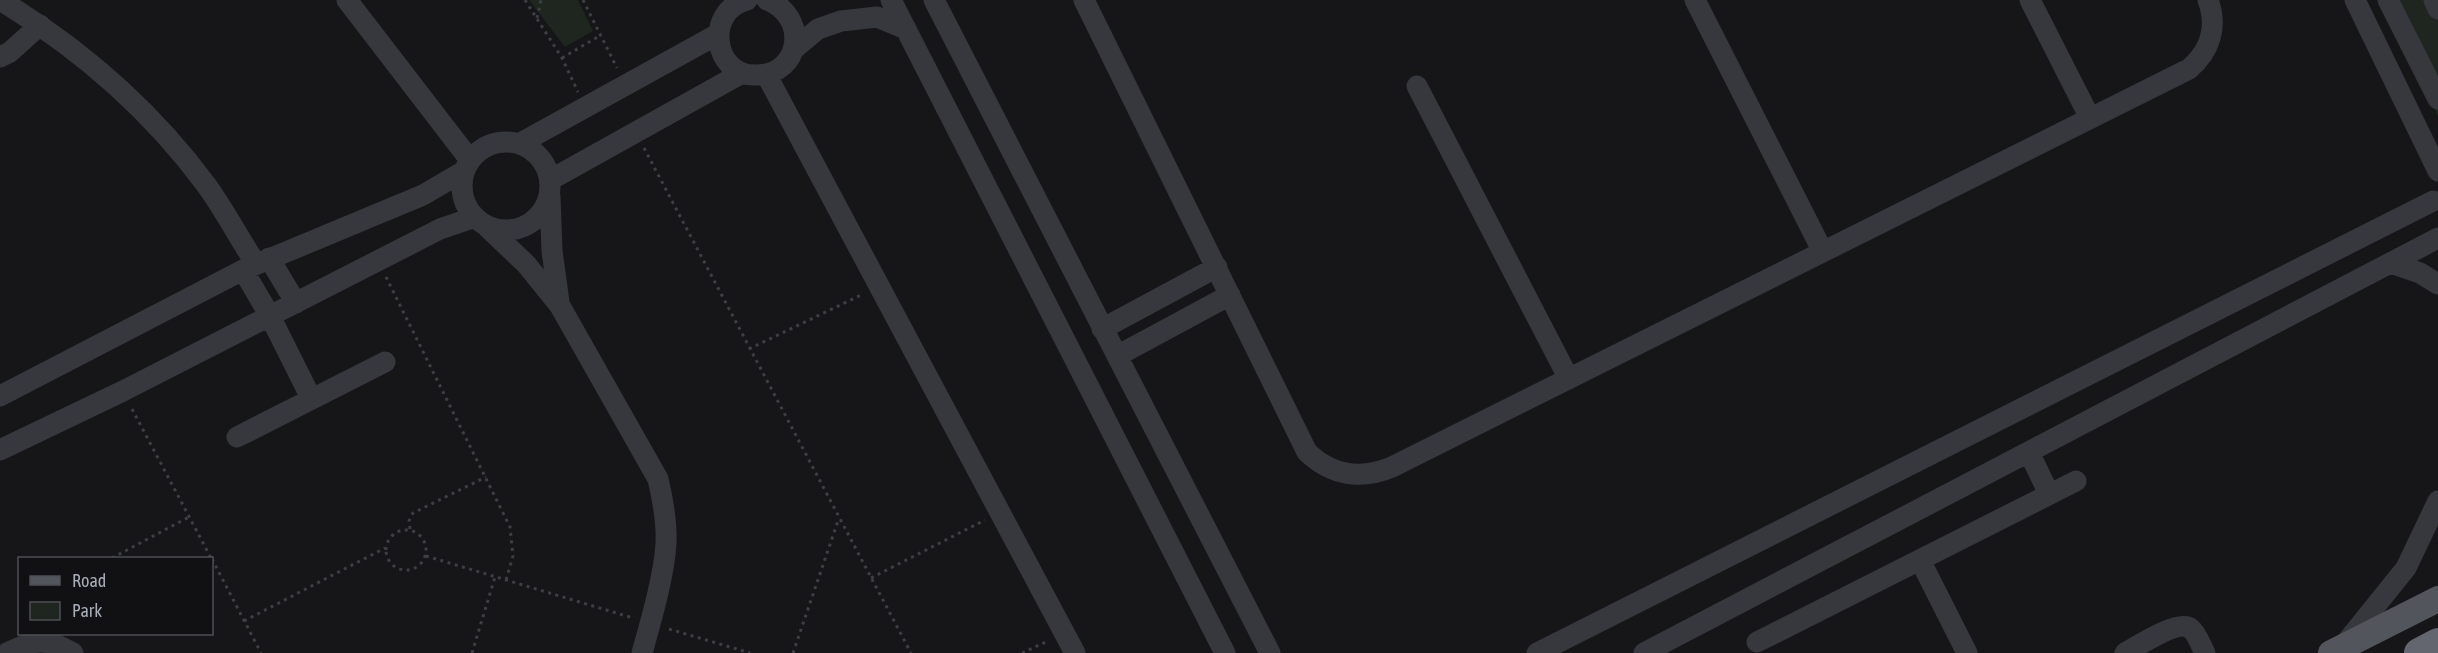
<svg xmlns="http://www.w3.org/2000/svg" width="2438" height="653" viewBox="0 0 2438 653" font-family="'Asap Condensed',sans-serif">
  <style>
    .green { fill: #1e261f }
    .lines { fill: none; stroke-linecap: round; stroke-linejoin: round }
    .path { stroke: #3d3f44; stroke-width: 3; stroke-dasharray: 3 4.5; stroke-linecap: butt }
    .minor { stroke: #37383d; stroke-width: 21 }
    .major { stroke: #53555c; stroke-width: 26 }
    .highway { stroke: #63666e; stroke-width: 30 }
  </style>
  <rect width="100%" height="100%" fill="#161618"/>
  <!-- green -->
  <path class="green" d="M529 0H578L593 31 565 47Z
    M2378 0H2438V116Z"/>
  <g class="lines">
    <!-- path -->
    <path class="path" d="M525 0 562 58 578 92
      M583 0 617 68
      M537 18 541 0
      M562 58 601 35
      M644 148 911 653
      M386 277 510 527 513 556 506 580
      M749 349 861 295
      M132 409 211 558
      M410 529 409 521 413 513 486 477
      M386 550a20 20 0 1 1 40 0a20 20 0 1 1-40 0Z
      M426 556 633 618
      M112 558 189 517
      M212 559 261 653
      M871 578 985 520
      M244 621 385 548
      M669 629 750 653
      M472 653 495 577
      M793 653 839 518
      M1022 653 1048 641"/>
    <!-- minor -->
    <path class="minor" d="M0 0C81 49 151 110 207 186 225 211 239 238 256 264
      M347 0 470 160
      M747 0C705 10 712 76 756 75 802 75 809 16 767 0
      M891 0 1225 653
      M934 0 1270 653
      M1084 0 1307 452C1332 476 1361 480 1392 467L2189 69C2210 51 2218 27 2208 0
      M1695 0 1823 252
      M2030 0 2090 118
      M2355 0 2438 171
      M2388 0 2438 99
      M2434 0 2438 9
      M794 49 818 29 841 21 877 17 906 29
      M0 57 10 52 40 25
      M766 74 1075 653
      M1417 86 1569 379
      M462 186a44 44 0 1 1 88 0a44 44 0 1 1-88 0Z
      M519 144 718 34
      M550 180 742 73
      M550 196 552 251 559 302
      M486 226 526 264 560 306 658 479C663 500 667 522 666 544 664 576 651 621 642 653
      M269 258 296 303
      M2391 263 2420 273 2438 284
      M243 270 270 316 311 398
      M1102 329 1217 267
      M1117 356 1230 295
      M0 396 243 270 423 195 464 171
      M237 437 385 362
      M0 450 123 391 440 229 475 217
      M2029 452 2049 494
      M1920 560 1967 653
      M1757 642 2076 481
      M2344 645 2406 568 2438 501
      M7 653C35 639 46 638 73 653
      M1537 653 2433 201
      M1644 653 2438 238
      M2125 653C2138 646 2177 620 2190 628 2197 633 2201 646 2205 653"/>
    <!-- major -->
    <path class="major" d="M2331 653 2438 599"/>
    <!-- highway -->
    <path class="highway" d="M2419 653 2438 643"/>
  </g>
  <!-- legend -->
  <rect x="18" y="557" width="195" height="78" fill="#111113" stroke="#4d4f55" stroke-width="1.5"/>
  <rect x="30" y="576" width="30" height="9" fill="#53555c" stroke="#4d4f55" stroke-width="1.5"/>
  <text x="72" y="587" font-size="18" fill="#a8adb8">Road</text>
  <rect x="30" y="602" width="30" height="18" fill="#1e261f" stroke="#4d4f55" stroke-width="1.5"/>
  <text x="72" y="617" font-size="18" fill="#a8adb8">Park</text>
</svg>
